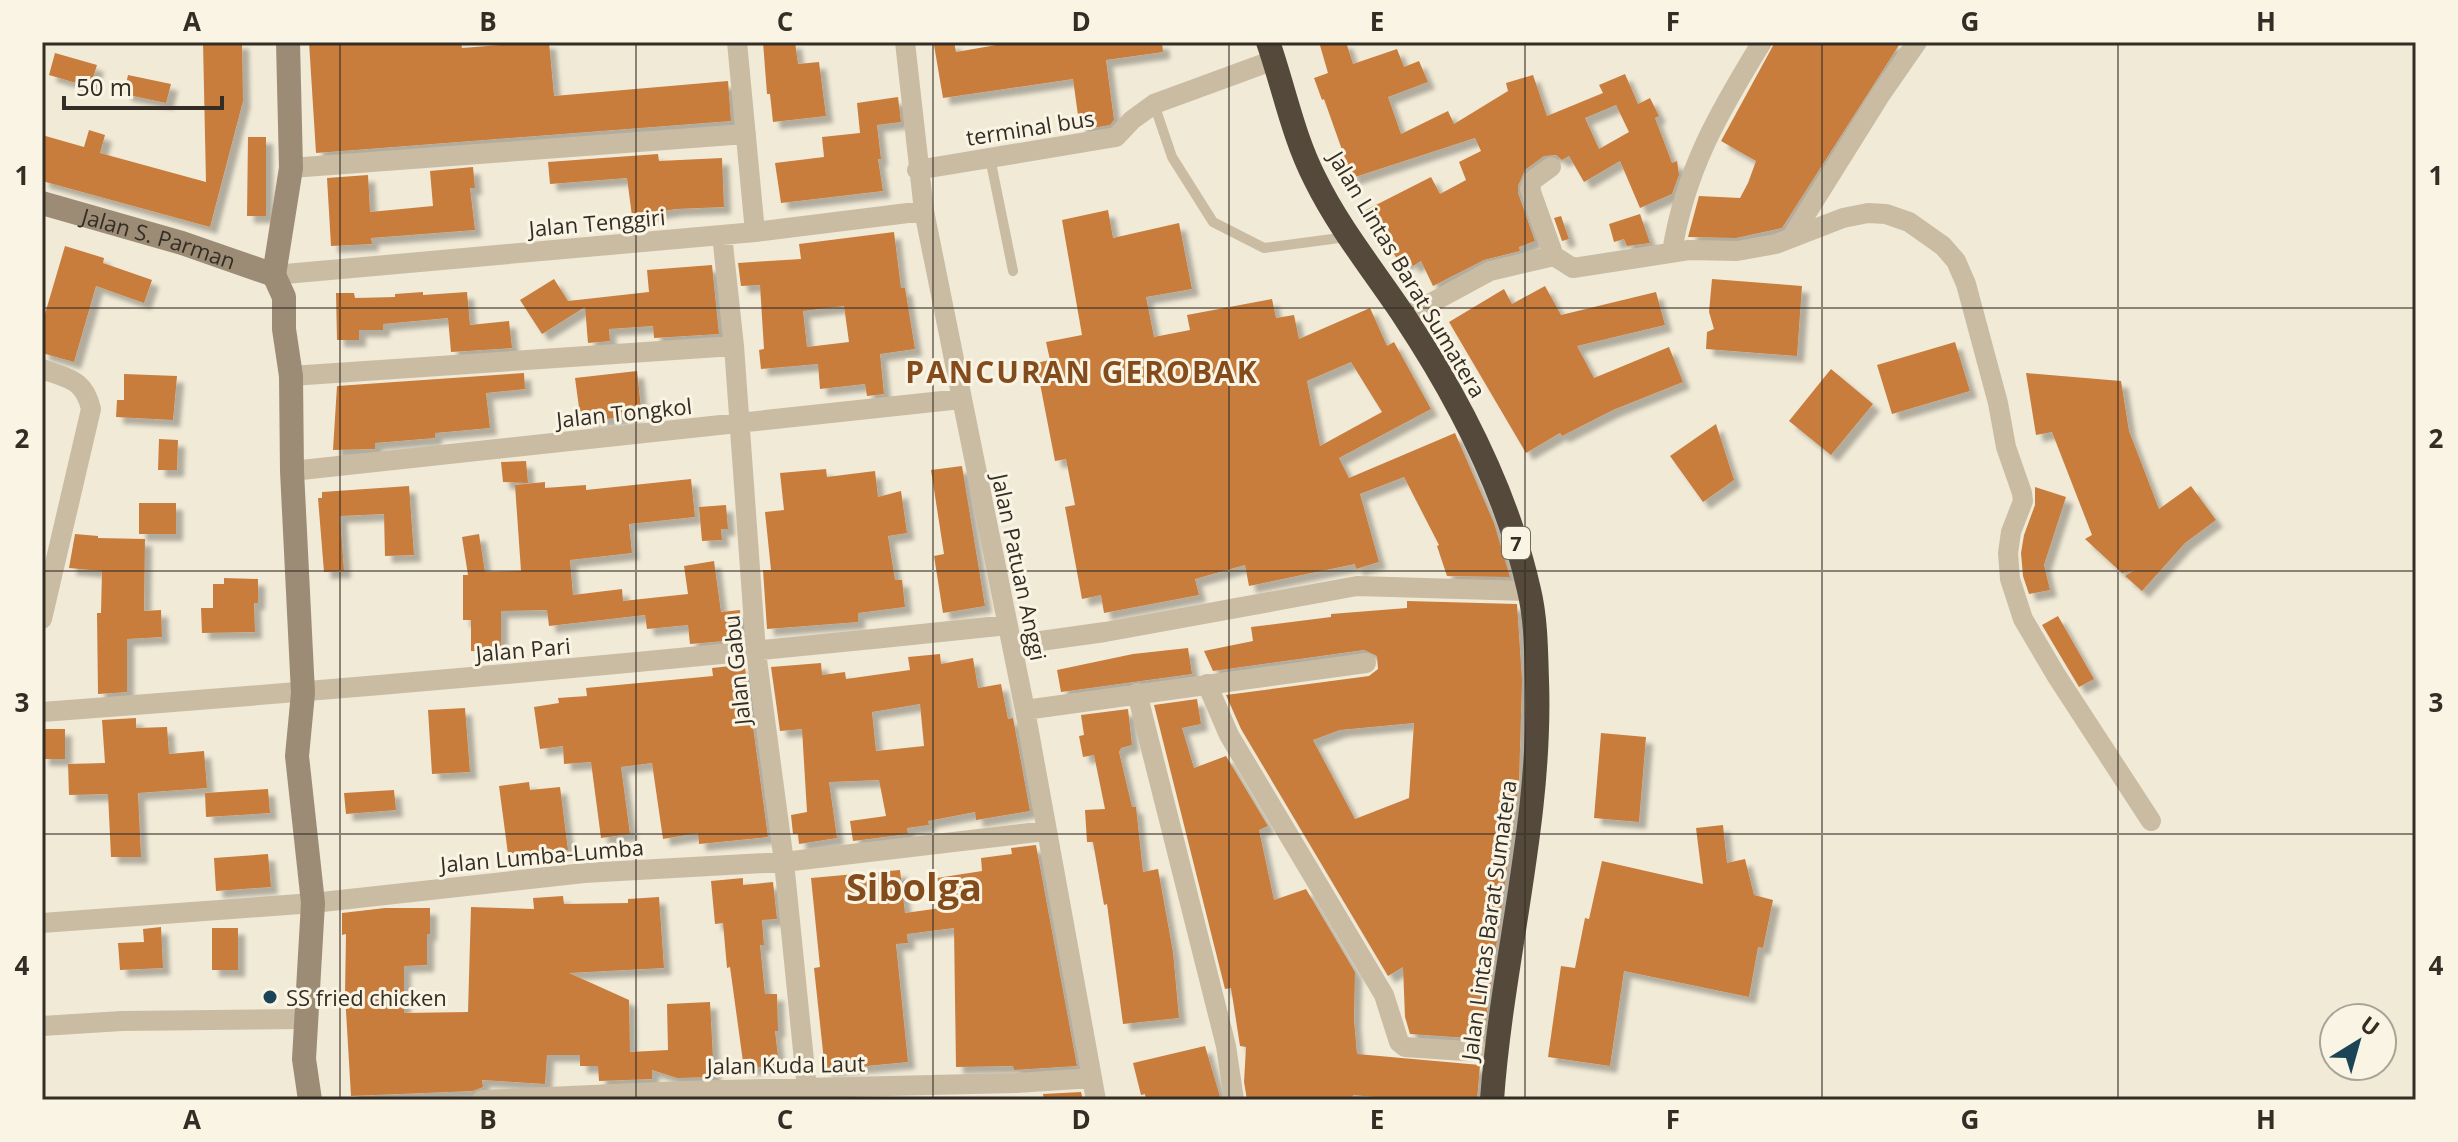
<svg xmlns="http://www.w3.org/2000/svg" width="2458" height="1142" viewBox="0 0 2458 1142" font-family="'Open Sans',sans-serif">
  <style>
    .building { fill: #c87d3e; fill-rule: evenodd; filter: url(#shadow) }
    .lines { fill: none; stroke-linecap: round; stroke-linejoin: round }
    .lane { stroke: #c9bca3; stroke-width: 10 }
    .street { stroke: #c9bca3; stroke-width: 20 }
    .secondary { stroke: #9c8c75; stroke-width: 24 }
    .highway { stroke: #55493c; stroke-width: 24 }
    .grid { fill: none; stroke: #342d25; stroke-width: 2; stroke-opacity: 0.55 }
    .poi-dot { fill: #1b4556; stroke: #f9f4e3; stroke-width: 3 }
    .labels { text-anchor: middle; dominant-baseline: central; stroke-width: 6; stroke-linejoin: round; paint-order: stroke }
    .shield { fill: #f9f4e3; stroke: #6f695e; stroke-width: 2 }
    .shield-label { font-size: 20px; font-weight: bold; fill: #342d25 }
    .street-label { font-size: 22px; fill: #342d25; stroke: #f9f4e3 }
    .poi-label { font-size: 22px; fill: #342d25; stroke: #f9f4e3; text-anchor: start }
    .district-label { font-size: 30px; font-weight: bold; letter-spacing: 2px; fill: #844c1d; stroke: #f9f4e3 }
    .town-label { font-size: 38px; font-weight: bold; fill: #844c1d; stroke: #f9f4e3 }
    .neatline { fill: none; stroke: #342d25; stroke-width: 3 }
    .grid-label { font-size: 26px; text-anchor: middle; font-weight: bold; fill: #342d25 }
  </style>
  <defs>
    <filter id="shadow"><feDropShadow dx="7" dy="7" stdDeviation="2" flood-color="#0004"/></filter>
  </defs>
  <rect width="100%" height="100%" fill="#f1ead7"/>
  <!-- building -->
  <path class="building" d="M203 42H242L243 101 210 227 42 181V135L84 147 89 130 105 135 100 153 206 182Z
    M309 42H461L462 48 514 44V42H549L554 96 728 81 731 121 316 153Z
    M763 42H795L798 64 819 62 826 116 773 122 770 94H767Z
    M954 42 956 52 1014 42H1162L1163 52 1106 60 1114 120 1110 125 1080 130 1073 79 943 98 934 45Z
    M1319 42H1346L1353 64 1397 49 1404 67 1419 61 1428 82 1388 97 1401 134 1448 111 1454 124 1508 91 1506 83 1533 75 1547 116 1603 93 1599 85 1625 74 1638 104 1650 98 1659 116 1655 118 1672 163 1677 161 1679 175 1672 194 1640 208 1620 161 1584 182 1569 156 1562 160 1556 155 1544 156 1525 170 1518 186V193L1535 241 1519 247 1520 251 1484 260 1433 286 1421 261 1413 266 1409 260 1401 265 1366 210 1431 177 1440 194 1466 180 1459 162 1481 151 1475 138 1352 178 1324 99 1322 100 1314 78 1328 73ZM1616 105 1629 132 1599 149 1585 118Z
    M1775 42H1901L1782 228 1736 238 1688 237 1699 196 1740 198 1748 183 1756 161 1721 141Z
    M55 53 97 65 90 87 49 75Z
    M128 75 171 84 166 103 124 94Z
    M898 97 901 122 877 125 881 159H878L883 191 781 203 775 163 824 157 822 137 860 133 857 103Z
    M248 137H266V216H247Z
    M658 154 659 161 722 158 724 207 676 209 632 216 627 178 550 184 548 162Z
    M473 167 475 188H470L475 230 371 238 372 244 331 246 327 178 368 175 370 212 433 206 430 171Z
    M1108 210 1113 238 1179 223 1192 289 1146 297 1154 337 1190 330 1187 315 1272 299 1276 318 1294 315 1299 339 1370 308 1387 346 1394 342 1431 409 1339 458 1349 478 1455 433 1494 523 1510 577 1447 576 1437 546 1439 545 1404 477 1360 494 1379 562 1356 569 1355 564 1249 586 1245 565 1195 579 1199 595 1104 613 1101 595 1082 599 1065 507 1075 505 1066 459 1055 461 1036 363 1050 360 1046 342 1082 335 1062 220ZM1351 362 1382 412 1320 446 1307 381Z
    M1640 214 1650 243 1627 246 1624 239 1614 242 1609 224Z
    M1561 216 1569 239 1562 241 1554 218Z
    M894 232 901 288H905L915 349 880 354 884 394 867 396 865 384 820 389 818 364 761 369 759 350 764 349 760 285 741 286 738 263 801 259 799 244ZM844 306 849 342 807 347 803 311Z
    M65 246 104 258 103 263 152 280 144 303 96 286 74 362 42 353V324Z
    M712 265 719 334 654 338 653 326 609 329 610 341 588 343 585 307 542 334 520 300 554 279 568 301 649 292 647 270Z
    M1712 279 1802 286 1797 356 1706 349 1707 332 1714 329 1709 312Z
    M1545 286 1561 315 1656 292 1665 325 1577 346 1594 378 1669 347 1683 382 1613 410 1562 436 1560 433 1526 453 1449 322 1504 289 1512 304Z
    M423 292V295L467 292 470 325 509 321 512 348 451 352 448 318 383 324V330H359V340H337L336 293H354L355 298 395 297V294Z
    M1955 342 1970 391 1892 414 1877 365Z
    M1831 369 1873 404 1831 455 1789 421Z
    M637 371 641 408H635L636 416 586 421 585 415H580L575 378Z
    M524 373 525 389 486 393 490 428 435 433V438L375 443V449L333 450 337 386Z
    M2026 373 2121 381 2129 431 2159 509 2191 486 2216 520 2185 543 2142 591 2125 576 2135 570 2122 573 2085 539 2092 535 2052 432 2036 435Z
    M124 374 177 376 173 420 116 417 117 400H124Z
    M1716 424 1734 480 1703 502 1670 456Z
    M159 439 178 440 177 470H158Z
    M526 461 528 483 503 482 501 462Z
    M962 466 985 606 943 613 934 556 944 554 931 470Z
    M826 469 827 477 875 471 878 497 901 491 907 533 888 536 895 580H902L905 607 858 613V622L767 629 763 570H771L765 512 784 510 780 473Z
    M691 479 695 517 629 524 632 553 570 560 573 595 622 589 623 601 688 594 684 566 714 561 721 612 740 610 741 630 735 631 736 640 690 644 688 625 647 629 645 615 549 626 547 610 501 611V649H493V652L471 651V620H463V575H468L462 537 479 534 485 572 521 571 515 485 545 482V488L586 485V490Z
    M409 486 414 555 385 556 384 514 340 516 344 571 324 572 318 498H322V492Z
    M2035 487 2066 497 2044 565 2050 590 2029 594 2023 576 2021 553 2024 535 2035 505Z
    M139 503H176V534H139Z
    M726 505 728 529H721L722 540 702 541 699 507Z
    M75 534 98 536V538L145 539 144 611 161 610 162 637 127 639V692L98 694 97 613H101L102 571 69 568Z
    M224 578 258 579V603H254L255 632 202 633 201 608H213V584H224Z
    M1407 601 1517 604 1522 680 1519 784 1483 1039 1410 1034 1405 1017 1403 967 1388 976 1241 729 1226 695 1369 676 1378 669 1377 656 1364 650 1213 671 1204 651 1253 641 1251 627 1331 617V614L1407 608ZM1414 723 1409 798 1355 819 1313 740 1340 730Z
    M2058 616 2094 679 2079 687 2042 625Z
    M1188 648 1192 674 1061 692 1057 670 1133 654Z
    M940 654 941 664 973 658 978 688 1001 684 1008 719 1013 718 1030 811 976 820 975 812 928 821 929 825 907 828 908 834 853 841 850 821 886 816 879 780 829 782 837 838 799 844 798 834H793L791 815 807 812 802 729 780 731 771 667 821 663 822 675 845 672 846 679 910 670 908 657ZM920 704 924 746 876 751 872 712Z
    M740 665V669L745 668 768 837 699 844 698 833 663 839 652 763 621 767 630 834 601 838 591 762 564 764 563 746 540 749 534 707 559 703 558 698 587 696 586 688 713 676 712 668Z
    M1197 699 1201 724 1182 728 1194 768 1226 756 1268 826 1259 830 1274 900 1306 889 1355 972 1354 1020 1357 1054 1480 1065 1477 1100H1408L1353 1095 1352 1100H1247L1244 1082 1246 1047 1240 1046 1231 988 1225 989 1154 705Z
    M465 708 470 772 432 774 428 710Z
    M1128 709 1132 745 1121 748 1119 752 1132 807H1136L1143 872 1158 869 1173 952 1179 1018 1123 1024 1107 904 1104 905 1093 842H1087L1085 810 1105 809 1094 755 1083 757 1079 736 1084 735 1081 715Z
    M136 718V728L167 727 169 754 204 751 207 788 138 793 141 857H111L108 794 69 795 68 764 105 763 102 720Z
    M42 729H65V759H42Z
    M1601 733 1646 737 1639 822 1594 818Z
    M529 782 530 790 560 787 568 850 508 854 499 786Z
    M268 789 270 813 206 817 205 793Z
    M394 790 396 810 346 814 344 793Z
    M1723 825 1727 863 1745 859 1754 895 1773 900 1763 948 1758 947 1749 997 1624 971 1610 1066 1548 1057 1561 966 1575 968 1585 918 1589 919 1602 861 1703 884 1696 828Z
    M1036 845 1077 1066 1014 1070 1013 1066 956 1067 954 928 907 934 908 943 896 944 908 1062 825 1070 814 968 820 967 811 878 900 870 905 913 941 908 937 878 982 871 981 858 1012 854 1011 848Z
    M268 854 271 887 216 891 214 858Z
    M743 878V885L773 882 777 919 762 920 764 945H760L765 994H777L778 1031H775L779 1065 744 1069 730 967 727 968 723 923 715 924 711 881Z
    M563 896 564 904 628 903V899L659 897 664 968 569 973 629 1000 630 1052 668 1050 667 1004 710 1002 714 1077 677 1078 652 1070V1079L599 1081 598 1066H580V1055H547L545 1084 482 1080 483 1087 473 1091 351 1096 345 994 346 934 342 935V913L385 908H430V934H427V965L404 966V1013L468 1012 471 907 534 909 533 898Z
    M161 927 163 968 120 970 118 943 144 942 143 929Z
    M212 928H238V970H212Z
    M1205 1046 1221 1100H1146L1145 1094 1141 1095 1133 1063Z
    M1081 1092 1083 1100H1044L1043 1094Z"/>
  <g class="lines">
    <!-- lane -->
    <path class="lane" d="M1154 104 1172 157 1213 222 1264 248 1347 237
      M990 158 1013 271"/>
    <!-- street -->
    <path class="street" d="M737 42 755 232
      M905 42 924 211 1025 710 1096 1100
      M1551 167 1533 180 1530 189 1554 256
      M291 168 746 134
      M917 170 1116 137 1132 120 1154 104 1274 60
      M722 235 734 346 756 652 784 862 808 1100
      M1791 238 1881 94 1917 42
      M1672 252C1685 170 1719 112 1762 42
      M274 275 755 232 924 211
      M1405 317 1490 271 1554 256 1573 268 1689 250 1737 251 1776 244 1843 218 1868 213 1886 214 1909 222 1943 246 1956 261 1966 284 1998 403 2006 447 2022 493 2023 501 2011 532 2008 553 2010 579 2023 619 2056 675 2151 821
      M42 369C69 379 84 379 91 409L42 619
      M291 376 734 346
      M292 471 961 399
      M1012 645 1105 632 1357 586 1530 591
      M1207 684 1229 735 1384 995 1399 1042 1405 1047 1495 1053
      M1137 693 1226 1046 1234 1100
      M1025 710 1366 663
      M42 712C365 688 687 659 1008 625
      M42 923 313 903 584 873 784 862 1046 831
      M42 1026 122 1021 306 1019
      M482 1100 682 1091 1016 1083 1092 1078"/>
    <!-- secondary -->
    <g class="secondary">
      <path id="s1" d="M42 203 182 243 274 275"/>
      <path d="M274 275 284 297V329L291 376 292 471 303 693 297 756 313 903 304 1059 310 1100"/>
      <path d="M274 275 291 168 288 42"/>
    </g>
    <!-- highway -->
    <path class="highway" d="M1268 42C1284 88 1293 136 1315 179 1339 228 1374 271 1404 316 1459 399 1507 492 1529 590 1536 619 1536 650 1537 680 1542 822 1502 959 1492 1100"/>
  </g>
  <!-- grid -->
  <path class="grid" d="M340 42V1100M636 42V1100M933 42V1100M1229 42V1100M1525 42V1100M1822 42V1100M2118 42V1100M42 308H2416M42 571H2416M42 834H2416"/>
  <!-- markers -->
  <circle class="poi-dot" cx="270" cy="997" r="8"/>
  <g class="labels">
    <!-- shield labels -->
    <rect class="shield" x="1502" y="527" width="28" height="32" rx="6"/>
    <g class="shield-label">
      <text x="1516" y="543">7</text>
    </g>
    <!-- street labels -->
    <g class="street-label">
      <text transform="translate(1030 127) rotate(-9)">terminal bus</text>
      <text transform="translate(597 222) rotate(-5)">Jalan Tenggiri</text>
      <text stroke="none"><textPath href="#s1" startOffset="122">Jalan S. Parman</textPath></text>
      <text transform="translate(1408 274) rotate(59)">Jalan Lintas Barat Sumatera</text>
      <text transform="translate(624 412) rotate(-6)">Jalan Tongkol</text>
      <text transform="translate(1020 567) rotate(78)">Jalan Patuan Anggi</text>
      <text transform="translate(523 649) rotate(-5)">Jalan Pari</text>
      <text transform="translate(736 670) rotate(-96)">Jalan Gabu</text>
      <text transform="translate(542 855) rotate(-5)">Jalan Lumba-Lumba</text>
      <text transform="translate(1488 920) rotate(-82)">Jalan Lintas Barat Sumatera</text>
      <text transform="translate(786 1064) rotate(-1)">Jalan Kuda Laut</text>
    </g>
    <!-- poi labels -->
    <g class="poi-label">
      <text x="286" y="997">SS fried chicken</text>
    </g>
    <!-- district labels -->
    <g class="district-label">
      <text x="1082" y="371">PANCURAN GEROBAK</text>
    </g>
    <!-- town labels -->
    <g class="town-label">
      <text x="914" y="886">Sibolga</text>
    </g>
  </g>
  <!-- border -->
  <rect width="2458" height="1142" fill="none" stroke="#f9f4e3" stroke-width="88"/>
  <!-- north arrow -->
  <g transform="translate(2358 1042) rotate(37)"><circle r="38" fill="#f9f4e3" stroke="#aaa497" stroke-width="2"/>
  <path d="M0-6L14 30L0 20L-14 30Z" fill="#1b4556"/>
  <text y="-12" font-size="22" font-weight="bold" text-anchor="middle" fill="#342d25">U</text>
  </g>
  <!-- scale -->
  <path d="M64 96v12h158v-12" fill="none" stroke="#342d25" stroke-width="4"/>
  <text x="76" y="96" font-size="24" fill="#342d25" stroke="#f9f4e3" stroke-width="6" paint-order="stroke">50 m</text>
  <rect x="44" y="44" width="2370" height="1054" class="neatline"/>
  <g class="grid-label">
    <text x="192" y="31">A</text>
    <text x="488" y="31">B</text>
    <text x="785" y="31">C</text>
    <text x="1081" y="31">D</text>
    <text x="1377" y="31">E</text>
    <text x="1673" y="31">F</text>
    <text x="1970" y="31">G</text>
    <text x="2266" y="31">H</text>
    <text x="22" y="185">1</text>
    <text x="2436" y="185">1</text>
    <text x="22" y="448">2</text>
    <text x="2436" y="448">2</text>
    <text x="22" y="712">3</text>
    <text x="2436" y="712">3</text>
    <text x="22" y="975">4</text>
    <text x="2436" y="975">4</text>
    <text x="192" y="1129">A</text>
    <text x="488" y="1129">B</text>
    <text x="785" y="1129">C</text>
    <text x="1081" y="1129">D</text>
    <text x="1377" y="1129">E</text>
    <text x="1673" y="1129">F</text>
    <text x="1970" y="1129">G</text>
    <text x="2266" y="1129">H</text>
  </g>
</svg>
